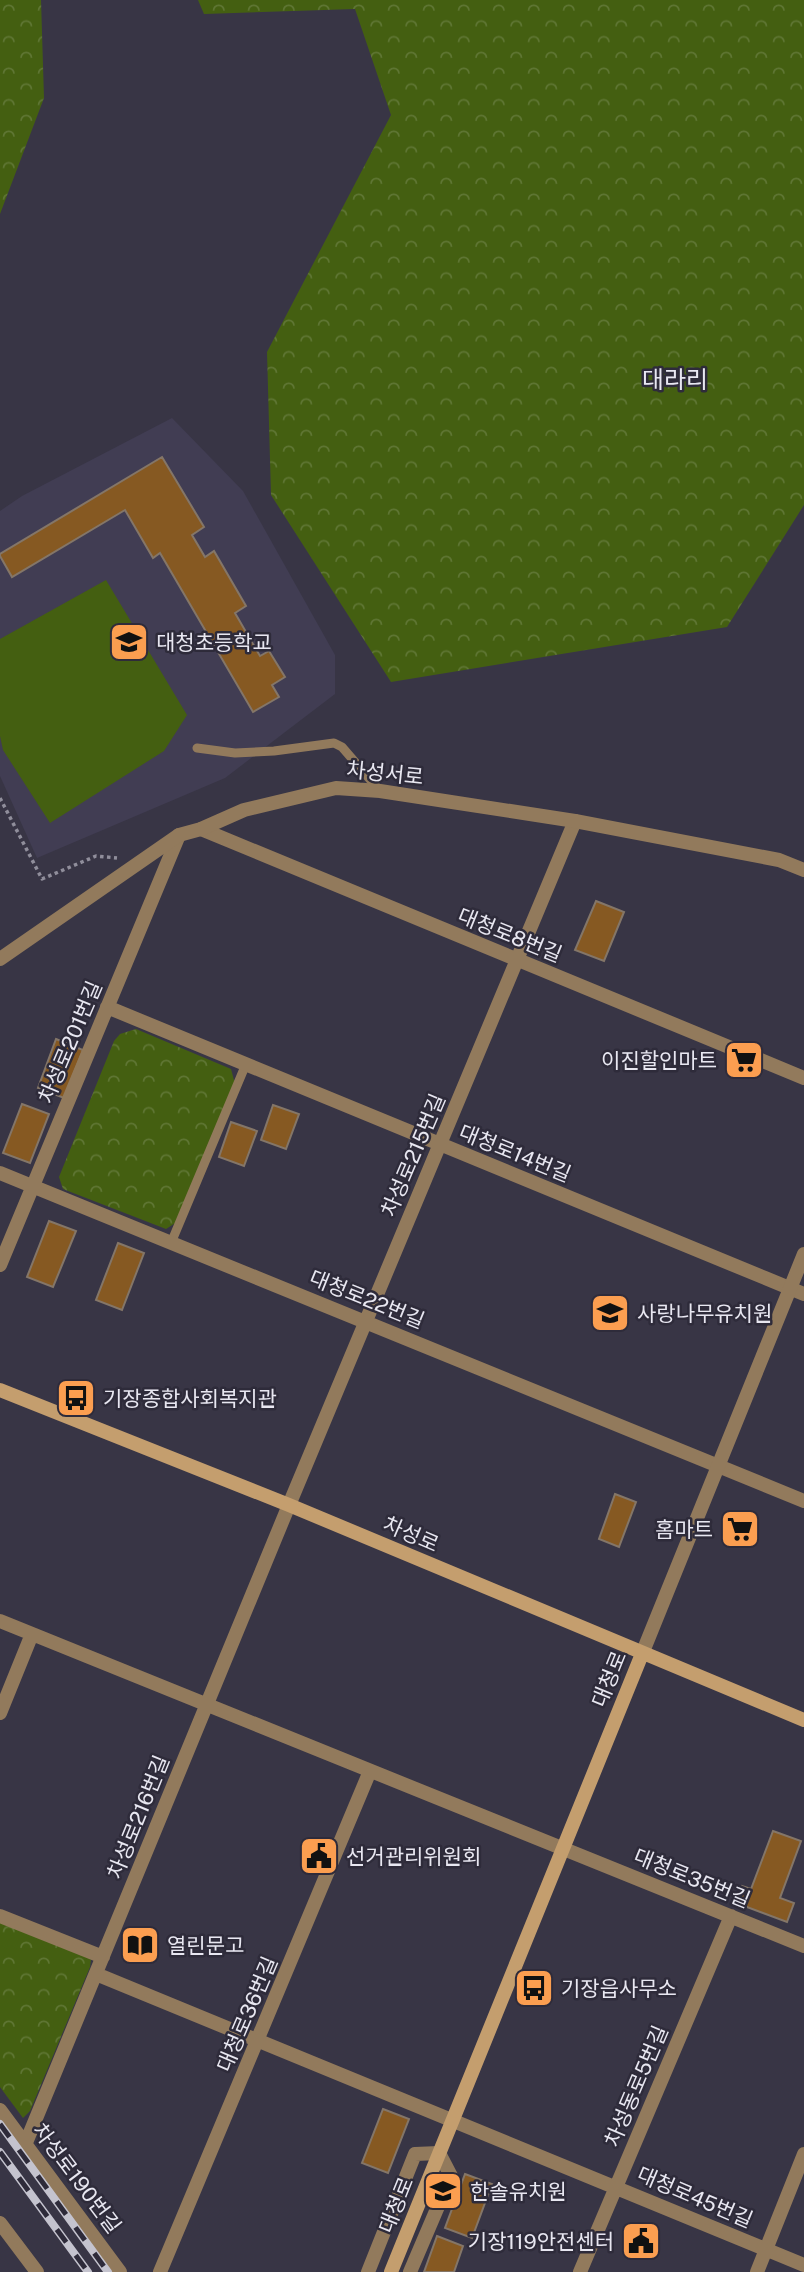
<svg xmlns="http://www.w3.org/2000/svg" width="804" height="2272" viewBox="0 0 804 2272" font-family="'Public Sans','Noto Sans KR',sans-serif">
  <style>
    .built { fill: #413d53 }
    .forest { fill: url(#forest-crowns) }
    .pitch { fill: #445f11 }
    .building { fill: #865922; stroke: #847668; stroke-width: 2 }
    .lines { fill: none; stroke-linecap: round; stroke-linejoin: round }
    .path { stroke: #908e9b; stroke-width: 3.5; stroke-dasharray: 3.5 3.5; stroke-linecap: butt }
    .service { stroke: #927a5c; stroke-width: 9 }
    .minor { stroke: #927a5c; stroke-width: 14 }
    .tertiary { stroke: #927a5c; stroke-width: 14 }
    .secondary { stroke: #c49e6e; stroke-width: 14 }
    .rail-casing { stroke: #c4c3ce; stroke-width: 8 }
    .rail { stroke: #2e2b3a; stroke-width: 5; stroke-dasharray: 16; stroke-linecap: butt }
    .labels { text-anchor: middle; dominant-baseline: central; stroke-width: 5; stroke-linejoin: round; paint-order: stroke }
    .poi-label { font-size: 21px; fill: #e8e7f1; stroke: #2e2b3a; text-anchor: start }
    .street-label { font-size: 21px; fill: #e8e7f1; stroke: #2e2b3a }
    .quarter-label { font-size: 24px; fill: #e8e7f1; stroke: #2e2b3a }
  </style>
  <defs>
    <pattern id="forest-crowns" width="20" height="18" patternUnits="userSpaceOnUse" patternTransform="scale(1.75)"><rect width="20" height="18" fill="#445f11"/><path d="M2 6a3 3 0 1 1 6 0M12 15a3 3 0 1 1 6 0" fill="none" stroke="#5f7634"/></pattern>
  </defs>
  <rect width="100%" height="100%" fill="#383545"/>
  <!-- built -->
  <path class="built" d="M172 418 243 491 335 655V694L225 778 37 858 0 776V511L22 496Z"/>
  <!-- forest -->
  <path class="forest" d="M0 0H41L44 98 0 214Z
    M198 0H804V505L727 627 391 682 271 495 267 352 391 115 355 9 204 14Z
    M136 1029 231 1069 235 1084 177 1222 166 1229 63 1189 59 1177 114 1041 120 1034Z
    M0 1920 85 1953 91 1960 90 1967 30 2111 23 2118 0 2087Z"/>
  <!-- pitch -->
  <path class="pitch" d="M106 580 187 715 164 751 50 823 3 750 0 736V639Z"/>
  <!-- building -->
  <path class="building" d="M162 457 204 527 192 535 205 557 214 551 246 606 235 613 260 656 269 651 285 677 272 685 279 697 253 712 160 553 153 558 125 510 12 577 0 556V554Z
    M596 901 624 912 604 961 575 950Z
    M56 1039 83 1050 64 1098 38 1088Z
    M22 1104 49 1114 30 1163 3 1153Z
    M273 1105 299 1114 286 1149 261 1140Z
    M231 1122 257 1131 244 1166 219 1157Z
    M49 1221 76 1231 53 1287 27 1277Z
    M118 1243 144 1253 122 1310 96 1300Z
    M615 1494 636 1502 619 1547 599 1539Z
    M773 1831 801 1841 780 1898 794 1903 787 1922 736 1903 742 1886 751 1889Z
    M383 2109 409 2119 388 2173 362 2163Z
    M465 2174 492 2184 472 2238 445 2228Z
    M437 2236 463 2246 454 2272H424Z"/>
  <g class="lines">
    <!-- path -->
    <path class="path" d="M0 798 42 879 96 856 117 858"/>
    <!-- service -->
    <path class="service" d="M197 748 235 753 274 751 334 743 342 747 380 791
      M171 1243 246 1064"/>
    <!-- minor -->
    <path class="minor" d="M201 829 804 1078
      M107 1007 804 1294
      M0 1173 804 1501
      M0 1265 179 835
      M0 1621 804 1946
      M0 1713 32 1634
      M0 1916 103 1957
      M96 1974 804 2265
      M0 2110 120 2272
      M25 2145 289 1505 575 821
      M0 2223 37 2272
      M160 2272 370 1771
      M368 2272 415 2154 439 2153 451 2176 410 2272
      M580 2272 731 1916
      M757 2272 804 2154"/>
    <!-- tertiary -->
    <path class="tertiary" d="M0 959 179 835 201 829 244 810 336 788 380 791 575 821 779 860 804 870
      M642 1654 804 1254"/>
    <!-- secondary -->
    <path class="secondary" d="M0 1390 289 1505 804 1720
      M391 2272 642 1654"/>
    <!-- rail casing -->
    <g class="rail-casing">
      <path id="rail" d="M0 2124 108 2272
        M0 2152 88 2272"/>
    </g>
    <!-- rail -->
    <use href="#rail" class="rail"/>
  </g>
  <!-- icons -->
  <defs>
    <g id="school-square" transform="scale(2.0125)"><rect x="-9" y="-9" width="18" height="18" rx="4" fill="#fb9e50" stroke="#2e2b3a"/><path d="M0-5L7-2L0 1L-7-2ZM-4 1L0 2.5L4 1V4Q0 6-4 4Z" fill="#111"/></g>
    <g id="supermarket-square" transform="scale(2.0125)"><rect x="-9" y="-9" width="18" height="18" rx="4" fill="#fb9e50" stroke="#2e2b3a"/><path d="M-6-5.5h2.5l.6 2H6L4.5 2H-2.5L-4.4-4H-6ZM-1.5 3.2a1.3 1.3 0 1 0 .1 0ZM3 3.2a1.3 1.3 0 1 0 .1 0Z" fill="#111"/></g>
    <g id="bus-square" transform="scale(2.0125)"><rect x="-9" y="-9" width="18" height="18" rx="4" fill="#fb9e50" stroke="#2e2b3a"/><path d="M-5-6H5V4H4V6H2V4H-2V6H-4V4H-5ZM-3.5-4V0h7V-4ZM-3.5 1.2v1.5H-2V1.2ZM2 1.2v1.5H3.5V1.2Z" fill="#111"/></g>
    <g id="civic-square" transform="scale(2.0125)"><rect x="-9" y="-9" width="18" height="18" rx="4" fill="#fb9e50" stroke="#2e2b3a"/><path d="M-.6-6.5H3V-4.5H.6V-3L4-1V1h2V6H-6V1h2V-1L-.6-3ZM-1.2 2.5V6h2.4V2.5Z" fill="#111"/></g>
    <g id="library-square" transform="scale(2.0125)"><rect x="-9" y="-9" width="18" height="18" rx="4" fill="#fb9e50" stroke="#2e2b3a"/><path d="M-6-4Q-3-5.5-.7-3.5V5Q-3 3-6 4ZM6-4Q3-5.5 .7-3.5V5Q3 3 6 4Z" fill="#111"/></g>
  </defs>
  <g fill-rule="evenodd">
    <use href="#school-square" x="129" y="642"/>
    <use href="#supermarket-square" x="744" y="1060"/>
    <use href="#school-square" x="610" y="1313"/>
    <use href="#bus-square" x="76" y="1398"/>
    <use href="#supermarket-square" x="740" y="1529"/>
    <use href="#civic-square" x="319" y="1856"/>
    <use href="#library-square" x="140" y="1945"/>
    <use href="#bus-square" x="534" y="1988"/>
    <use href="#school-square" x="443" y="2191"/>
    <use href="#civic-square" x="641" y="2241"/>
  </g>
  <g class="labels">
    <!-- poi labels -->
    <g class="poi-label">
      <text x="156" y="642">대청초등학교</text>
      <text x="717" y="1060" text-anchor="end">이진할인마트</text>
      <text x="637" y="1313">사랑나무유치원</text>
      <text x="103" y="1398">기장종합사회복지관</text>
      <text x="713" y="1529" text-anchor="end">홈마트</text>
      <text x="346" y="1856">선거관리위원회</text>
      <text x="167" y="1945">열린문고</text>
      <text x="561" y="1988">기장읍사무소</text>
      <text x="470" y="2191">한솔유치원</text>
      <text x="614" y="2241" text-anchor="end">기장119안전센터</text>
    </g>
    <!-- street labels -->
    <g class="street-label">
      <text transform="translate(385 773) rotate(6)">차성서로</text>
      <text transform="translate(510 935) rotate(22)">대청로8번길</text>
      <text transform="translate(70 1042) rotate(-67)">차성로201번길</text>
      <text transform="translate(515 1153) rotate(22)">대청로14번길</text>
      <text transform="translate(413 1155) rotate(-67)">차성로215번길</text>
      <text transform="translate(367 1299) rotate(22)">대청로22번길</text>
      <text transform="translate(411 1534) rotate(23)">차성로</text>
      <text transform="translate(609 1679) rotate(-68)">대청로</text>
      <text transform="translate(138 1817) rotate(-68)">차성로216번길</text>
      <text transform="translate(692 1878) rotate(22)">대청로35번길</text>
      <text transform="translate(247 2014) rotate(-67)">대청로36번길</text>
      <text transform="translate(636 2086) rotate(-67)">차성동로5번길</text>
      <text transform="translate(77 2178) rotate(53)">차성로190번길</text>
      <text transform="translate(695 2197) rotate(23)">대청로45번길</text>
      <text transform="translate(396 2205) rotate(-68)">대청로</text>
    </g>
    <!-- quarter labels -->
    <g class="quarter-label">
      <text x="675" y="379">대라리</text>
    </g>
  </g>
</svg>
